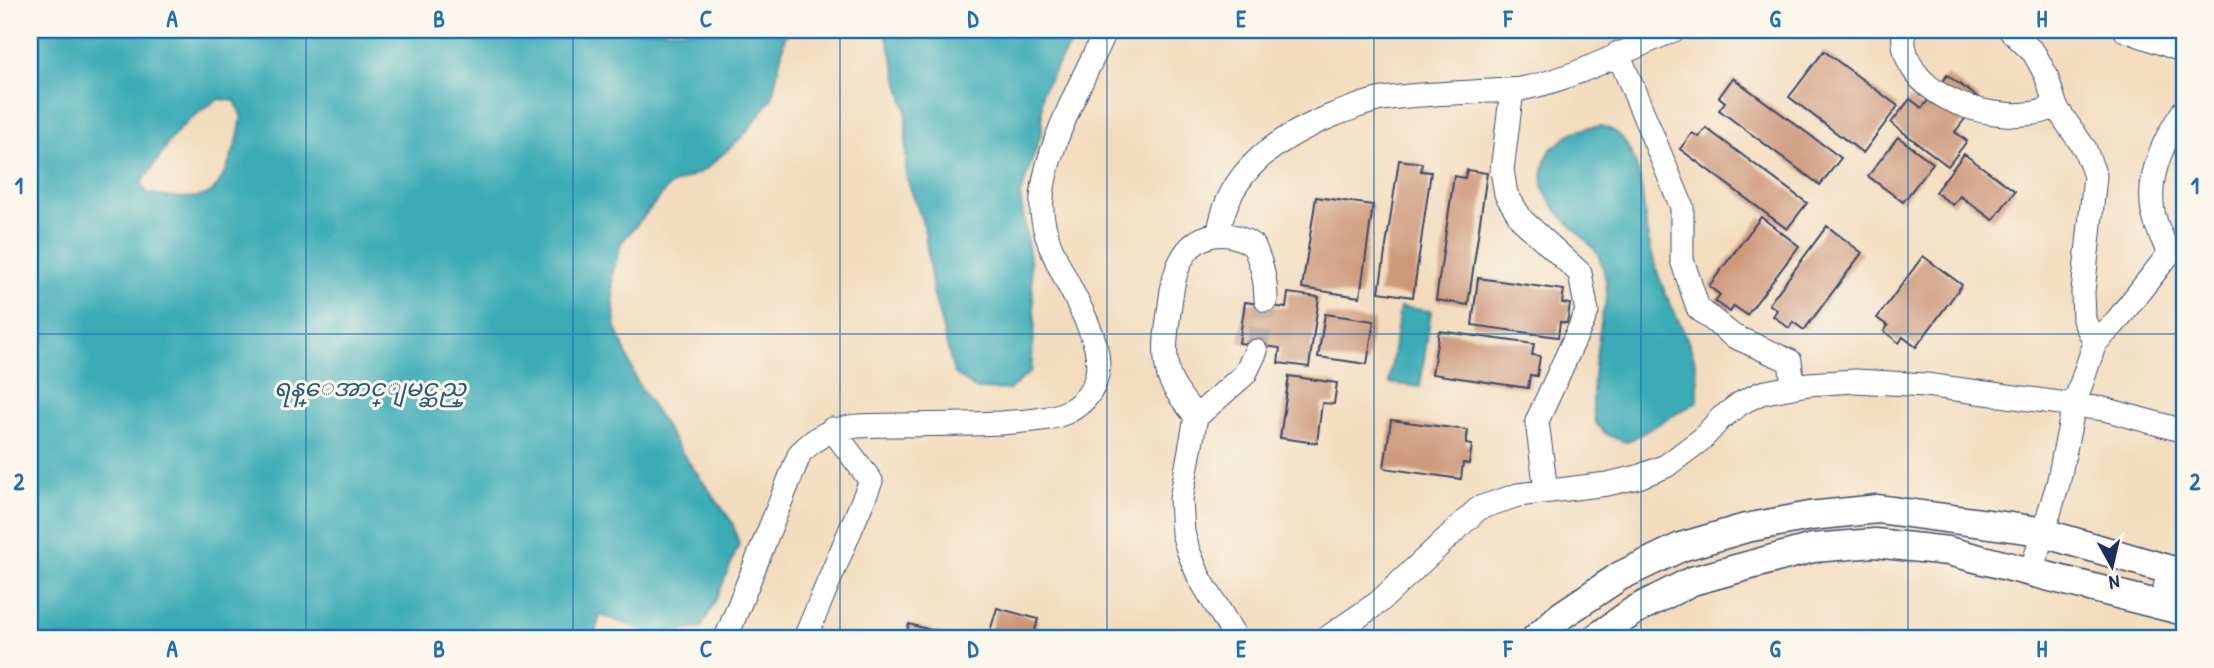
<svg xmlns="http://www.w3.org/2000/svg" width="2214" height="668" viewBox="0 0 2214 668" font-family="'Patrick Hand','Noto Sans Myanmar',sans-serif">
  <style>
    .water { fill: #3aabb6; stroke: #2a6d8a; stroke-width: 2; fill-rule: evenodd }
    .building { fill: #ce987a }
    .lines { fill: none; stroke-linecap: round; stroke-linejoin: round }
    .minor-tunnel { stroke: #c8b9aa; stroke-width: 23; stroke-dasharray: 23 11; stroke-linecap: butt }
    .minor-casing { stroke: #3b496c; stroke-width: 25 }
    .major-casing { stroke: #3b496c; stroke-width: 31 }
    .minor { stroke: #fff; stroke-width: 23 }
    .major { stroke: #fff; stroke-width: 28 }
    .grid { fill: none; stroke: #1f6fb2; stroke-width: 2; stroke-opacity: 0.55 }
    .labels { text-anchor: middle; dominant-baseline: central; stroke-width: 6; stroke-linejoin: round; paint-order: stroke }
    .water-label { font-size: 24px; font-style: italic; fill: #265a7d; stroke: #fbf7ec }
    .neatline { fill: none; stroke: #1f6fb2; stroke-width: 2.5 }
    .grid-label { font-size: 23px; text-anchor: middle; font-weight: bold; fill: #1f6fb2 }
  </style>
  <rect width="100%" height="100%" fill="#fbf7ec"/>
  <filter id="ink" filterUnits="userSpaceOnUse"><feTurbulence type="fractalNoise" baseFrequency=".0143" numOctaves="2"/><feDisplacementMap in="SourceGraphic" scale="14" xChannelSelector="R" yChannelSelector="G"/><feConvolveMatrix kernelMatrix="1 2 1 2 8 2 1 2 1" color-interpolation-filters="sRGB"/></filter>
  <filter id="wash" filterUnits="userSpaceOnUse"><feTurbulence type="fractalNoise" baseFrequency=".00686" numOctaves="4" result="noise"/><feDisplacementMap in="SourceGraphic" scale="28" xChannelSelector="R" yChannelSelector="G"/><feGaussianBlur stdDeviation="1.57" result="paint"/><feColorMatrix in="noise" values="0 0 0 0 0 0 0 0 0 0 0 0 0 0 0 0 0 1.4 0 .05"/><feComposite in="paint" operator="in"/></filter>
  <g filter="url(#wash)">
    <rect width="100%" height="100%" fill="#f3dcbd"/>
    <!-- water -->
    <path class="water" d="M30 30H789L785 37 772 98 744 135 705 170 669 186 621 243 612 275 615 324 637 382 680 450 732 522 739 544 719 593 701 628 652 633 600 615 594 638H30ZM219 99 235 101C237 106 240 112 241 116 242 134 225 181 211 192 197 202 162 197 147 193L141 183C152 170 159 156 169 142 181 125 201 110 219 99Z
      M885 30H1078L1042 92V131L1020 195 1030 258 1035 323 1031 371 1009 390 976 389 954 373 933 292 924 226 906 176V110Z
      M1601 126C1616 130 1622 136 1629 149 1643 173 1643 206 1647 233 1651 254 1658 276 1666 295 1683 332 1703 359 1697 402L1627 442C1617 440 1605 435 1599 427 1585 413 1599 337 1602 316 1603 309 1607 302 1607 295 1607 282 1603 259 1594 249 1567 217 1522 194 1552 148 1560 145 1560 142 1566 137 1576 129 1589 128 1601 126Z
      M1400 307 1431 311 1420 387 1389 383Z"/>
    <g id="blocks">
      <!-- building -->
      <path class="building" d="M1824 51 1898 106 1863 153 1789 97Z
        M1947 75 1980 99 1955 132 1967 141 1948 166 1891 123 1910 99 1922 108Z
        M1733 78 1841 158 1820 185 1719 110 1725 102 1719 97Z
        M1706 128 1807 203 1787 229 1680 149 1692 133 1699 137Z
        M1898 137 1933 163 1903 202 1868 176Z
        M1964 154 2015 191 1993 220 1960 196 1953 205 1935 192Z
        M1399 160 1422 163 1421 171 1431 172 1413 297 1379 292Z
        M1467 170 1487 173 1468 305 1436 300 1454 176 1465 178Z
        M1316 197 1373 205 1360 297 1302 288Z
        M1761 217 1799 246 1747 315 1734 306 1730 312 1715 301 1720 295 1709 286Z
        M1827 226 1862 253 1804 330 1793 322 1789 328 1773 316 1777 310 1769 304Z
        M1923 256 1962 285 1916 347 1903 337 1899 343 1884 331 1888 326 1877 318Z
        M1478 278 1564 290 1562 303 1570 304 1567 323 1560 322 1558 337 1472 325Z
        M1288 293 1319 297 1309 367 1278 363 1280 348 1239 343 1245 302 1286 308Z
        M1325 314 1374 321 1367 364 1318 357Z
        M1439 331 1534 344 1532 355 1540 356 1537 376 1530 375 1528 388 1432 374Z
        M1289 376 1337 383 1334 404 1322 403 1317 443 1280 438Z
        M1391 420 1468 430 1466 444 1472 445 1469 464 1463 463 1461 479 1384 468Z
        M997 608 1038 619 1033 638H988Z
        M909 624 956 637V638H905Z"/>
    </g>
  </g>
  <g filter="url(#ink)">
    <use href="#blocks" fill-opacity="0" stroke="#3b496c" stroke-width="2"/>
    <g class="lines">
      <!-- minor-tunnel -->
      <path class="minor-tunnel" d="M1256 351 1266 300"/>
      <!-- minor casing -->
      <g class="minor-casing">
        <path id="minor" d="M1904 30C1897 93 1983 122 2035 113 2042 112 2049 109 2056 107
          M2010 30 2034 53 2046 75 2056 107 2085 149 2095 176 2083 292 2084 320 2095 343
          M2125 30 2184 51
          M1618 53 1682 207V260L1698 308 1733 336 1790 361 1793 386
          M1512 90 1502 170 1506 194 1522 220 1580 273 1587 312 1537 421 1546 491
          M1219 233C1227 170 1280 136 1336 114 1351 109 1366 102 1382 99 1428 92 1475 93 1521 89 1575 79 1623 51 1674 30
          M2169 254C2165 244 2160 234 2156 223 2143 184 2162 142 2184 110
          M1196 417C1187 404 1174 391 1169 376 1163 355 1166 334 1169 312 1171 298 1172 283 1177 270 1190 233 1224 225 1254 246 1262 265 1266 280 1266 300
          M2031 572 2058 484 2074 405 2095 343 2114 324 2169 254 2184 246
          M2161 605 2169 570
          M726 638 800 453C821 433 829 430 857 426 905 424 953 425 1001 423 1022 421 1050 421 1069 411 1094 397 1102 375 1096 348 1085 305 1050 262 1043 220 1033 167 1084 79 1106 30
          M805 638 871 481 832 429
          M1236 638 1199 577 1188 550 1183 533 1181 499 1196 417 1245 374 1256 351
          M1327 638 1379 602 1479 508 1518 495 1607 484 1638 477 1666 466 1702 439 1720 419 1741 403 1761 393 1808 384 1855 381 1926 385 2104 409 2184 431"/>
      </g>
      <!-- major casing -->
      <g class="major-casing">
        <path id="major" d="M1536 638 1562 615 1620 576 1681 547 1746 528 1810 516 1878 509 2033 530 2184 574
          M1596 638 1635 610 1692 581 1813 548 1875 543 1948 551 2184 611"/>
      </g>
      <!-- minor -->
      <use href="#minor" class="minor"/>
      <!-- major -->
      <use href="#major" class="major"/>
    </g>
  </g>
  <!-- grid -->
  <path class="grid" d="M306 30V638M573 30V638M840 30V638M1107 30V638M1374 30V638M1641 30V638M1908 30V638M30 334H2184"/>
  <g class="labels">
    <!-- water labels -->
    <g class="water-label">
      <text x="370" y="387">ရန္ေအာင္ျမင္ဆည္</text>
    </g>
  </g>
  <!-- margin -->
  <rect width="2214" height="668" fill="none" stroke="#fbf7ec" stroke-width="77"/>
  <!-- north arrow -->
  <g transform="translate(2112 566) rotate(172)" stroke="#fbf7ec" stroke-width="5" paint-order="stroke">
  <path d="M0-5L12 26L0 18L-12 26Z" fill="#1b2f5e"/>
  <text y="-10" font-size="19" font-weight="bold" text-anchor="middle" fill="#1b2f5e">N</text>
  </g>
  <rect x="38" y="38" width="2138" height="592" class="neatline"/>
  <g class="grid-label">
    <text x="172" y="27">A</text>
    <text x="439" y="27">B</text>
    <text x="706" y="27">C</text>
    <text x="973" y="27">D</text>
    <text x="1241" y="27">E</text>
    <text x="1508" y="27">F</text>
    <text x="1775" y="27">G</text>
    <text x="2042" y="27">H</text>
    <text x="19" y="194">1</text>
    <text x="2195" y="194">1</text>
    <text x="19" y="490">2</text>
    <text x="2195" y="490">2</text>
    <text x="172" y="657">A</text>
    <text x="439" y="657">B</text>
    <text x="706" y="657">C</text>
    <text x="973" y="657">D</text>
    <text x="1241" y="657">E</text>
    <text x="1508" y="657">F</text>
    <text x="1775" y="657">G</text>
    <text x="2042" y="657">H</text>
  </g>
</svg>
